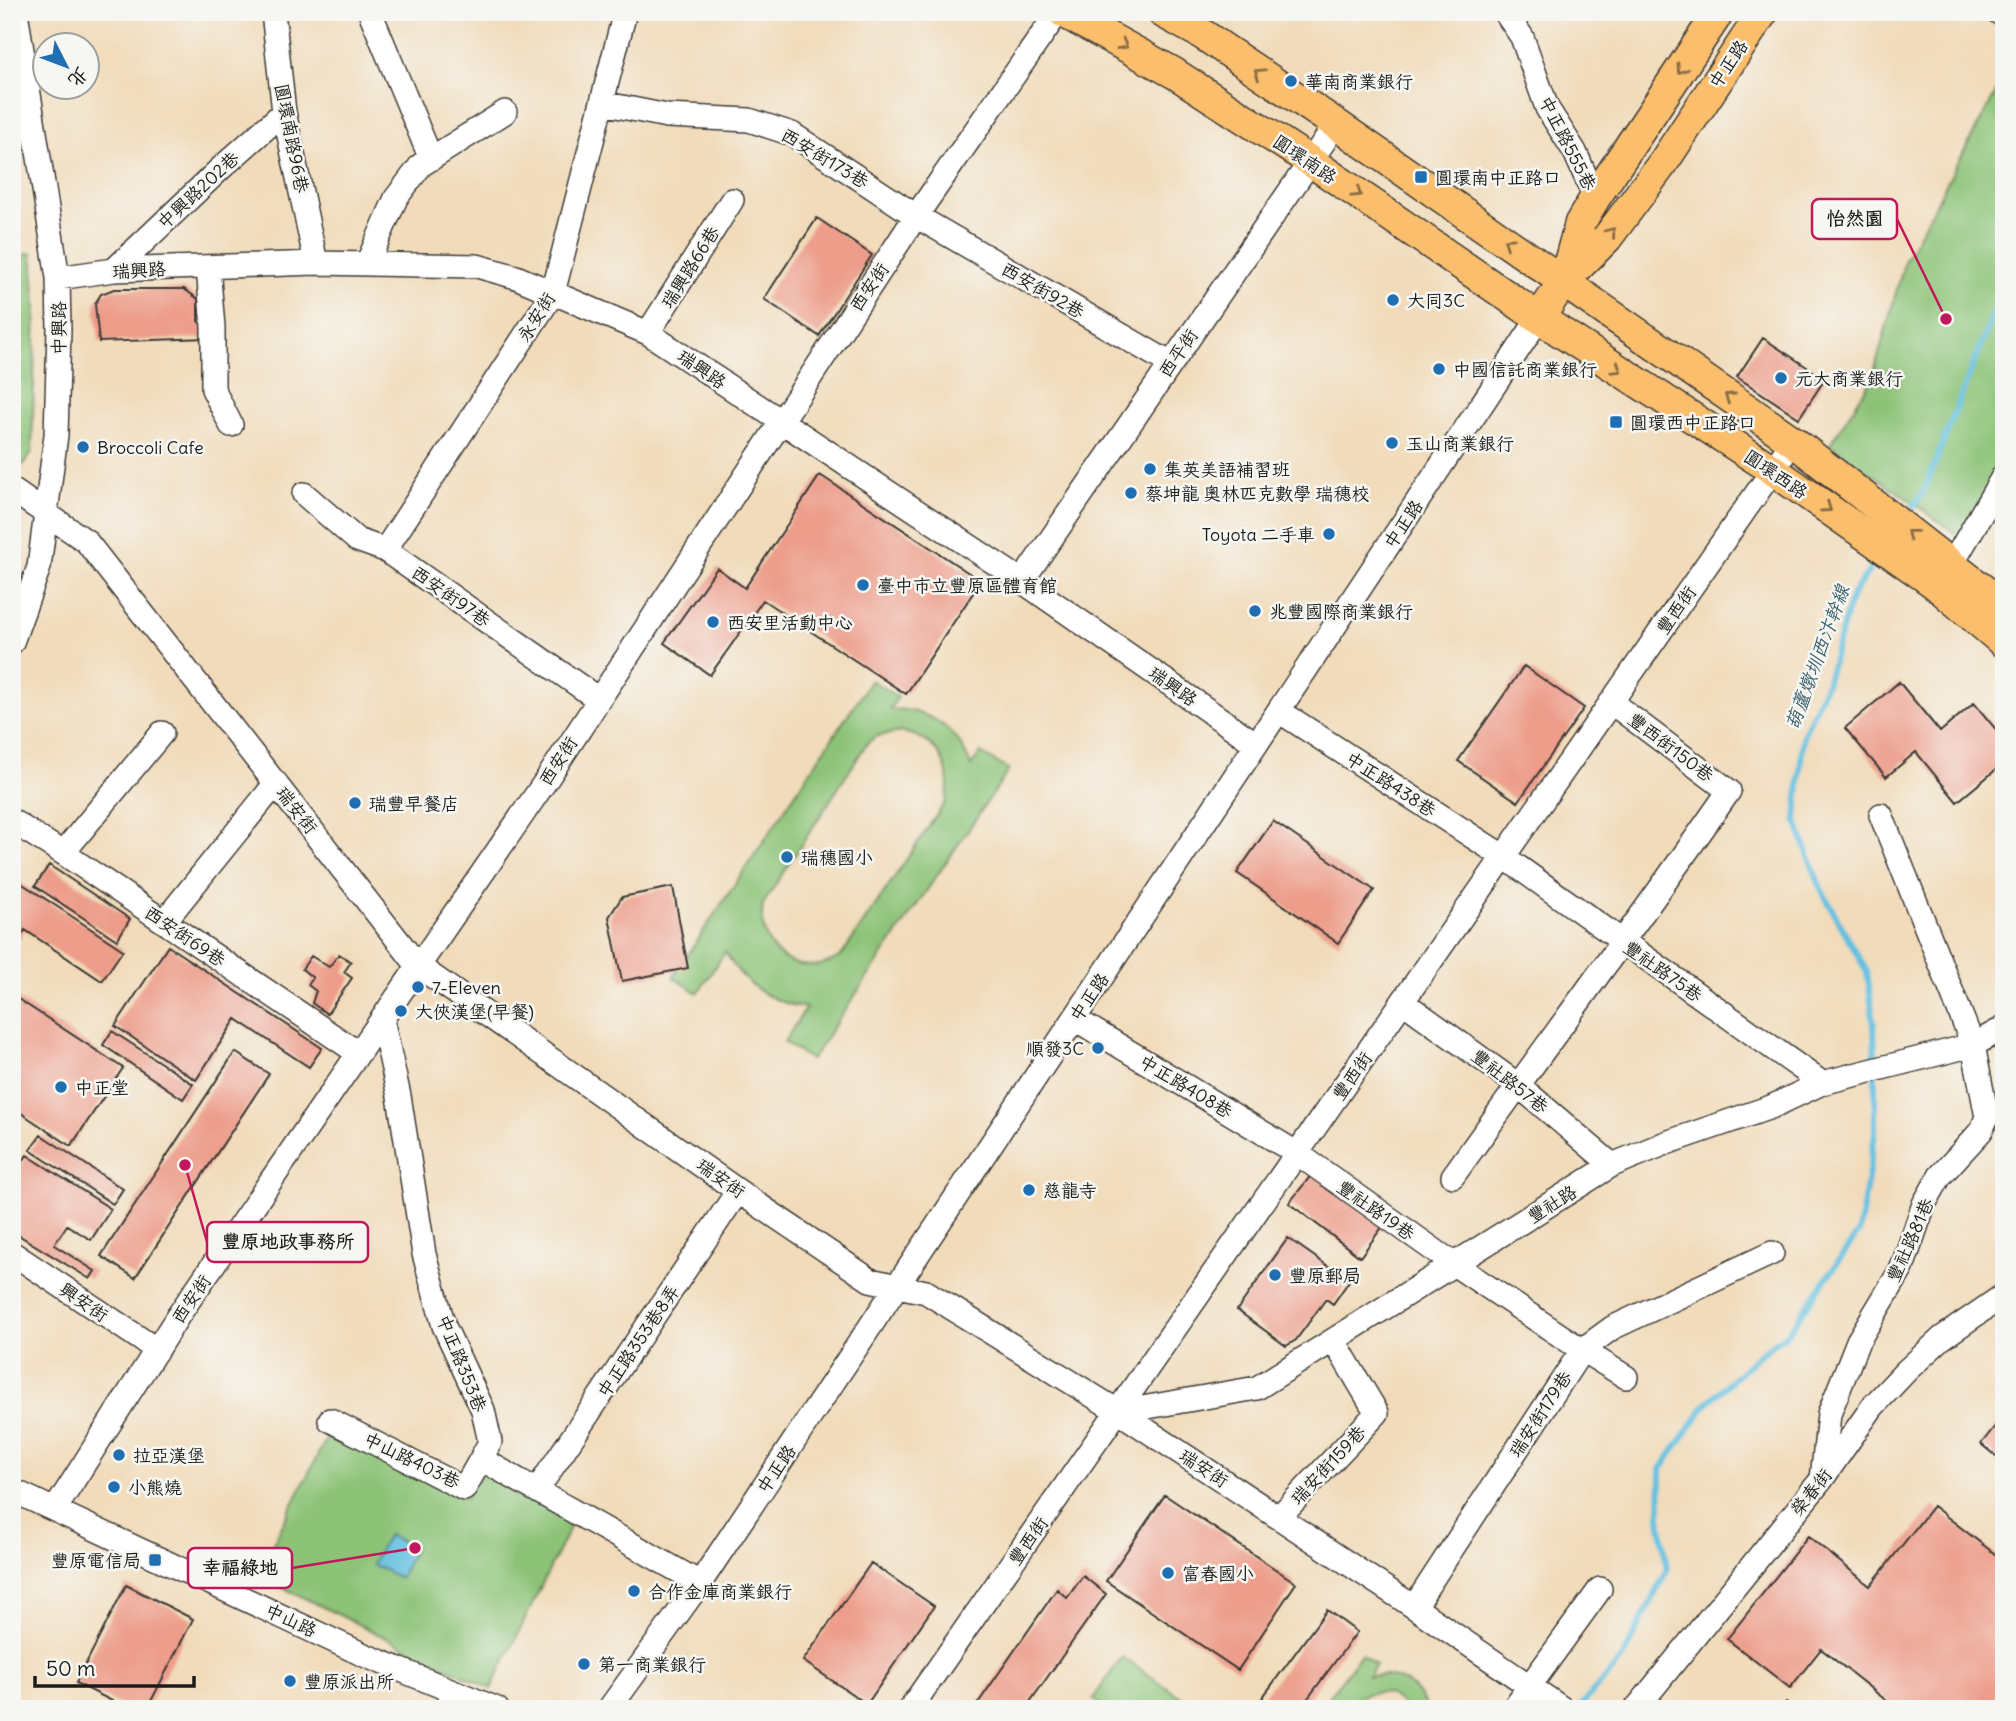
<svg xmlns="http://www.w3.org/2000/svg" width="2016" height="1721" viewBox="0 0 2016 1721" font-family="Delius,'LXGW WenKai TC',sans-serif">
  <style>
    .green { fill: #8cc377; stroke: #54704a; stroke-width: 2; fill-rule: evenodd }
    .water { fill: #62c0e0; stroke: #3f6e7e; stroke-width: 2 }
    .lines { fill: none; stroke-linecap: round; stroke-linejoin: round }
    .stream { stroke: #62c0e0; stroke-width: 6 }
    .building { fill: #ed9d8a }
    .minor-casing { stroke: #3c3934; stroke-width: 26 }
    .major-casing { stroke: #3c3934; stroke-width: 33 }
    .minor { stroke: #fff; stroke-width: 23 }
    .major { stroke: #fabe6d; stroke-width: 30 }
    .oneway { stroke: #8b6d44 }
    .poi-dot { fill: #1f6fb2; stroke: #f6f6f2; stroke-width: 2.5 }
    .labels { text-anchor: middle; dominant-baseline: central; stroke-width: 5; stroke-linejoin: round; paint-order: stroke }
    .street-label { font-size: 18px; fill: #1c1c1c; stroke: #f6f6f2 }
    .poi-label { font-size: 18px; fill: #1c1c1c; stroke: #f6f6f2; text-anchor: start }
    .water-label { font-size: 19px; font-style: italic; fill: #385e6a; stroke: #f6f6f2 }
    .leader { fill: none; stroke: #c2185b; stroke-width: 2.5 }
    .callout-dot { fill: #c2185b; stroke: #f6f6f2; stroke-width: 2.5 }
    .callout { fill: #f6f6f2; stroke: #c2185b; stroke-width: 2.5 }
    .callout-label { font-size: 19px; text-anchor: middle; font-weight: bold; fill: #1c1c1c }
  </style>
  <rect width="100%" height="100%" fill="#f6f6f2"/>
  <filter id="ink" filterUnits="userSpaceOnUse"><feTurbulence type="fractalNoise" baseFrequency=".0143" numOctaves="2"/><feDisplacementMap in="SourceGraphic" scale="14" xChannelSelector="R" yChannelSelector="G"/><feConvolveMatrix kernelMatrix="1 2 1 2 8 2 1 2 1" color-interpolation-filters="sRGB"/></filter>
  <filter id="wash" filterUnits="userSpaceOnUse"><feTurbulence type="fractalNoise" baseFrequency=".00686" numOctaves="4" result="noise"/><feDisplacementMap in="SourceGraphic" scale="28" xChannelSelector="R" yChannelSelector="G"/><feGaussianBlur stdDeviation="1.57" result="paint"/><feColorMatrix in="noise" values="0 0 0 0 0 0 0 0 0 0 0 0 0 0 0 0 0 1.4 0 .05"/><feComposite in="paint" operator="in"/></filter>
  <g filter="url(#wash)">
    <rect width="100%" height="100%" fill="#f1dbba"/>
    <!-- green -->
    <path class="green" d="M2004 78V459L1961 537 1830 444 1872 379 1905 260Z
      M32 253 36 307 32 452 24 464 12 467V258Z
      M871 680 898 697 890 709C930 709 958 729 971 766L981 753 1009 770 811 1060 784 1042 806 1008C769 1002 744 985 725 952L698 993 673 977ZM901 732C937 738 954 766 946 801L841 956C800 982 755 953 763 904L868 742 878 736Z
      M330 1431 465 1499 481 1472 573 1521 491 1689 257 1575Z
      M1361 1654 1376 1665 1368 1676C1393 1673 1418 1682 1426 1709H1405C1391 1686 1362 1688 1347 1709H1320Z
      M1122 1657 1194 1706 1192 1709H1107L1093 1699Z"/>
    <!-- water -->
    <path class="water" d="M388 1535 415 1547 400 1578 372 1564Z"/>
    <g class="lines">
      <!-- stream -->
      <path class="stream" d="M1905 519 1924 491 2004 286
        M1875 1065 1874 1025 1867 972 1821 889 1796 821 1803 736 1826 684 1852 595 1881 554
        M1578 1709 1622 1659 1667 1570 1660 1517 1661 1469 1706 1404 1759 1355 1788 1333 1859 1232 1875 1134V1076"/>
    </g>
    <g id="blocks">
      <!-- building -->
      <path class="building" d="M817 218 872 255 819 336 764 299Z
        M114 289H184L198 299V321L209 331 207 338 99 342 95 304 101 294Z
        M1763 338 1825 379 1799 418 1737 377Z
        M820 475 981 581 906 694 763 600 710 675 664 643 717 568 745 588Z
        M1524 666 1584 708 1518 802 1458 761Z
        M1899 682 1940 732 1974 703 2004 739V763L1957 802 1916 752 1886 777 1845 728Z
        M1273 821 1374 890 1338 943 1237 873Z
        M49 865 130 919 117 940 35 886Z
        M12 877 123 950 102 981 25 930 12 950Z
        M673 887 688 968 622 981 609 917 622 897Z
        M168 946 322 1048 309 1067 236 1019 196 1080 115 1026Z
        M339 954 351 962 344 972 352 978 327 1014 312 1003 316 991 308 985 313 978 302 969 311 956 329 967Z
        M12 995 123 1068 71 1146 12 1107Z
        M112 1031 193 1084 183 1099 103 1045Z
        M235 1052 269 1074 135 1278 101 1256Z
        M41 1135 123 1189 113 1204 30 1150Z
        M27 1155 111 1209 91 1240 67 1225 54 1245 95 1271 90 1279 12 1231V1178Z
        M1313 1173 1383 1226 1360 1257 1289 1203Z
        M1288 1238 1349 1281 1333 1304 1326 1299 1296 1340 1286 1346 1237 1310Z
        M2004 1415V1463L1981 1444Z
        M1165 1495 1296 1583 1238 1670 1106 1581Z
        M1933 1506 2004 1561V1709H1897L1821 1649 1790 1688 1727 1639 1808 1536 1870 1586Z
        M871 1563 934 1606 867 1704 803 1661Z
        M1083 1576 1106 1594 1025 1709H974L1057 1589 1067 1598Z
        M126 1585 193 1619 147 1709H128L76 1683Z
        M1327 1610 1357 1632 1300 1709H1254Z
        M1786 1702 1795 1709H1780Z"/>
    </g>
  </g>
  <g filter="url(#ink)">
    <use href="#blocks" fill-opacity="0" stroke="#3c3934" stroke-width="2"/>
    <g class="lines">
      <!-- minor casing -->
      <g class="minor-casing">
        <path id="minor" d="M273 12 284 112 316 263
          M370 12 431 159
          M1505 12 1522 37 1547 108 1575 152 1595 198
          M1998 12 2004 16
          M602 103 667 116 749 120 792 134 916 216 1171 364
          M367 264 396 198 421 165 505 112
          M208 267 213 327V389L231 425
          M114 270 220 169 284 112
          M58 278 114 270 316 263 477 266 516 277 648 333 1022 581 1256 744
          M648 333 732 200
          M12 490 86 541 418 966 738 1191 870 1280 926 1292 1119 1412 1414 1607 1563 1709
          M304 494 357 540 385 550 598 699
          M385 550 553 293 625 12
          M1951 566 2004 475
          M1022 581 1336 124
          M12 642 39 567 56 435 59 330 58 278 16 12
          M1279 711 1504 857 1822 1083
          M12 821 63 853 358 1053
          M63 853 162 733
          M164 922 276 783
          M1403 1002 1518 1085 1612 1165
          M382 1019 399 1096 424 1254 444 1326 483 1410 490 1442 481 1459 700 1583
          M1075 1019 1298 1154 1455 1265 1582 1350 1414 1607
          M1453 1176C1545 1047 1639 921 1729 791L1612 703
          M12 1253 157 1350
          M1626 1377 1582 1350 1612 1328 1772 1253
          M1119 1412 1257 1388 1612 1165 1666 1143 1771 1107 1822 1083 1973 1045 2004 1028
          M330 1420 464 1489 481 1459
          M1822 1479 1829 1414 1858 1341 1902 1268 1924 1204 1940 1176 1981 1131 1987 1117 1973 1045 1881 815
          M12 1490 364 1655 497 1709
          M537 1490 738 1191
          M56 1508 178 1316 547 779 916 216 1058 12
          M1279 1517 1377 1413 1334 1341
          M609 1709 700 1583 1539 318
          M910 1709 1793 441
          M1513 1709 1600 1589
          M1636 1709 1822 1479 1873 1406 1906 1371 1942 1338 2004 1295"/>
      </g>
      <!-- major casing -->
      <g class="major-casing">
        <path id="major" d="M1063 12 1174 73 1310 161 1539 318 1773 470 1935 584 2004 643
          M1162 12 1202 34 1336 124 1793 441 2004 606
          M1565 277 1580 223 1595 198 1719 12
          M1539 318 1564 281 1607 238 1663 163 1763 12"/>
      </g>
      <!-- minor -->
      <use href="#minor" class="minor"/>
      <!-- major -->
      <use href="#major" class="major"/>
    </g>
    <!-- one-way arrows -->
    <defs><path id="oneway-chevron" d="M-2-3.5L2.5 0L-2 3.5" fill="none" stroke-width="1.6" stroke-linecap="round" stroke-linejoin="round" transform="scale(1.75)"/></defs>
    <g class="oneway">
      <use href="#oneway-chevron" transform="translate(1123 45) rotate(29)"/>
      <use href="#oneway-chevron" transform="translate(1681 69) rotate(124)"/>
      <use href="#oneway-chevron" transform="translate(1259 73) rotate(-146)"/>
      <use href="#oneway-chevron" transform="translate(1357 193) rotate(34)"/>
      <use href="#oneway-chevron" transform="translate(1611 232) rotate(-52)"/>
      <use href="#oneway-chevron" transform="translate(1508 242) rotate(-146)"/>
      <use href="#oneway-chevron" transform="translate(1617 369) rotate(33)"/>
      <use href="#oneway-chevron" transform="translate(1729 397) rotate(-145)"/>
      <use href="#oneway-chevron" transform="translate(1827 508) rotate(35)"/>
      <use href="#oneway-chevron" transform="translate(1911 534) rotate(-142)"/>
    </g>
  </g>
  <!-- markers -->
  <g class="poi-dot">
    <circle cx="1291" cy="81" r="7"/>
    <rect x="1414" y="170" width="14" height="14" rx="3.5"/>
    <circle cx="1393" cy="300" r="7"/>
    <circle cx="1439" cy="369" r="7"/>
    <circle cx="1781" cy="378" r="7"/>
    <rect x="1609" y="415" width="14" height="14" rx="3.5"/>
    <circle cx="1392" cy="443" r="7"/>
    <circle cx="83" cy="447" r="7"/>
    <circle cx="1150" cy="469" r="7"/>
    <circle cx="1131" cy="493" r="7"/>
    <circle cx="1329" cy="534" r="7"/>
    <circle cx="863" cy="585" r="7"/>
    <circle cx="1255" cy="611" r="7"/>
    <circle cx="713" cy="622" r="7"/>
    <circle cx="355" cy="803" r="7"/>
    <circle cx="787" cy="857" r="7"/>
    <circle cx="418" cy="987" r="7"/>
    <circle cx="401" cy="1011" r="7"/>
    <circle cx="1098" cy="1048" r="7"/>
    <circle cx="61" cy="1087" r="7"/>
    <circle cx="1029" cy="1190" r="7"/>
    <circle cx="1275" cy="1275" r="7"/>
    <circle cx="119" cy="1455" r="7"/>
    <circle cx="114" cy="1487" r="7"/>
    <rect x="148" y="1553" width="14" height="14" rx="3.5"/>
    <circle cx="1168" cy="1573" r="7"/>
    <circle cx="634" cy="1591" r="7"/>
    <circle cx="584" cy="1664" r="7"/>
    <circle cx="290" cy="1681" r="7"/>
  </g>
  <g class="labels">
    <!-- street labels -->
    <g class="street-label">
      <text transform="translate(1728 64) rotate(-56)">中正路</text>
      <text transform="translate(292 138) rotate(79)">圓環南路96巷</text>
      <text transform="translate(1568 143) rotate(63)">中正路555巷</text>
      <text transform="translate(825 158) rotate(31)">西安街173巷</text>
      <text transform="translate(1305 159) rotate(34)">圓環南路</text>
      <text transform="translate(198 190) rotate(-43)">中興路202巷</text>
      <text transform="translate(690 267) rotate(-58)">瑞興路66巷</text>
      <text transform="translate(139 270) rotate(-3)">瑞興路</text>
      <text transform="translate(869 287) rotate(-56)">西安街</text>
      <text transform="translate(1043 290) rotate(30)">西安街92巷</text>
      <text transform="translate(536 317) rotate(-58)">永安街</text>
      <text transform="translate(58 328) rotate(-90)">中興路</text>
      <text transform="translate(1178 353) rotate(-56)">西平街</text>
      <text transform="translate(702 369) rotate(34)">瑞興路</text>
      <text transform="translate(1776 474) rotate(34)">圓環西路</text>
      <text transform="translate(1403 524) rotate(-56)">中正路</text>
      <text transform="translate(451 596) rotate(35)">西安街97巷</text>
      <text transform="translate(1676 610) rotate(-55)">豐西街</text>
      <text transform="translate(1173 686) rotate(35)">瑞興路</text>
      <text transform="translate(1671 747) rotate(37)">豐西街150巷</text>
      <text transform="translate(558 761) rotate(-57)">西安街</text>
      <text transform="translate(1391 784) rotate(33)">中正路438巷</text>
      <text transform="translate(297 810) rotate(52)">瑞安街</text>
      <text transform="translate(185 936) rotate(34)">西安街69巷</text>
      <text transform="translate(1663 971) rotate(35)">豐社路75巷</text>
      <text transform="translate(1089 997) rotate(-56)">中正路</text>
      <text transform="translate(1352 1076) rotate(-55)">豐西街</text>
      <text transform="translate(1510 1081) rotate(38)">豐社路57巷</text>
      <text transform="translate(1186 1086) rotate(31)">中正路408巷</text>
      <text transform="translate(721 1178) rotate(35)">瑞安街</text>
      <text transform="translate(1552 1204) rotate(-32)">豐社路</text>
      <text transform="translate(1376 1210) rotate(35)">豐社路19巷</text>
      <text transform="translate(1910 1240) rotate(-66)">豐社路81巷</text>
      <text transform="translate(191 1299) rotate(-56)">西安街</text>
      <text transform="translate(84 1302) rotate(34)">興安街</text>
      <text transform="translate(638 1341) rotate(-56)">中正路353巷8弄</text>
      <text transform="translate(462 1363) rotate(68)">中正路353巷</text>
      <text transform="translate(1540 1414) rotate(-57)">瑞安街179巷</text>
      <text transform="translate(412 1460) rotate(26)">中山路403巷</text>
      <text transform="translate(1328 1465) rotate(-47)">瑞安街159巷</text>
      <text transform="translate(1204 1468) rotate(33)">瑞安街</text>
      <text transform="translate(776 1469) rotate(-56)">中正路</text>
      <text transform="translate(1811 1492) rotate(-52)">榮春街</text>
      <text transform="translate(1028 1541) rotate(-55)">豐西街</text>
      <text transform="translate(291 1620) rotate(25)">中山路</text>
    </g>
    <!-- poi labels -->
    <g class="poi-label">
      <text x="1305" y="81">華南商業銀行</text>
      <text x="1435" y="177">圓環南中正路口</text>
      <text x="1407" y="300">大同3C</text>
      <text x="1453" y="369">中國信託商業銀行</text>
      <text x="1795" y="378">元大商業銀行</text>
      <text x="1630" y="422">圓環西中正路口</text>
      <text x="1406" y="443">玉山商業銀行</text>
      <text x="97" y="447">Broccoli Cafe</text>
      <text x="1164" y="469">集英美語補習班</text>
      <text x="1145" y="493">蔡坤龍 奧林匹克數學 瑞穗校</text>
      <text x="1315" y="534" text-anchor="end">Toyota 二手車</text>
      <text x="877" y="585">臺中市立豐原區體育館</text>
      <text x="1269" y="611">兆豐國際商業銀行</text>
      <text x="727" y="622">西安里活動中心</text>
      <text x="369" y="803">瑞豐早餐店</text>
      <text x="801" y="857">瑞穗國小</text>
      <text x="432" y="987">7-Eleven</text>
      <text x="415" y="1011">大俠漢堡(早餐)</text>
      <text x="1084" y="1048" text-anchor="end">順發3C</text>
      <text x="75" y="1087">中正堂</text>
      <text x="1043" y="1190">慈龍寺</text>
      <text x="1289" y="1275">豐原郵局</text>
      <text x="133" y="1455">拉亞漢堡</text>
      <text x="128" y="1487">小熊燒</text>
      <text x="141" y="1560" text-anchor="end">豐原電信局</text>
      <text x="1182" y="1573">富春國小</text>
      <text x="648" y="1591">合作金庫商業銀行</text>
      <text x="598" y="1664">第一商業銀行</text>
      <text x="304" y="1681">豐原派出所</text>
    </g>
    <!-- water labels -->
    <g class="water-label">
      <text transform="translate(1817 657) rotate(-70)">葫蘆燉圳西汴幹線</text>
    </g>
  </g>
  <!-- callouts -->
  <path class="leader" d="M1946 319L1897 219M185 1165L207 1242M415 1548L292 1568"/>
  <g class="callout-dot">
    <circle cx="1946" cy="319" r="7"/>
    <circle cx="185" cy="1165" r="7"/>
    <circle cx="415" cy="1548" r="7"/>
  </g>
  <g class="callout">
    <rect x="1812" y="199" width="85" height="40" rx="7"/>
    <rect x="207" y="1222" width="161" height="40" rx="7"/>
    <rect x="188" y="1548" width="104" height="40" rx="7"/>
  </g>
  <g class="callout-label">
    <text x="1855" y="225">怡然園</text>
    <text x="288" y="1248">豐原地政事務所</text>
    <text x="240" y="1574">幸福綠地</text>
  </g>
  <!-- margin -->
  <rect width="2016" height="1721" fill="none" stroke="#f6f6f2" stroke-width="42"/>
  <!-- north arrow -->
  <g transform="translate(66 66) rotate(132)"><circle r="33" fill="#f6f6f2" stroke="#9f9f9c" stroke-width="2"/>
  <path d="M0-5L12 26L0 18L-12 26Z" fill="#1f6fb2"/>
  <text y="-10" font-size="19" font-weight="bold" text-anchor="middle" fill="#1c1c1c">北</text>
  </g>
  <!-- scale -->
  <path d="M35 1676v10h159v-10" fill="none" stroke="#1c1c1c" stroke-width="3.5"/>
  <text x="46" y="1676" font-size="21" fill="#1c1c1c" stroke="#f6f6f2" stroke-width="5" paint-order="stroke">50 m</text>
</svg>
